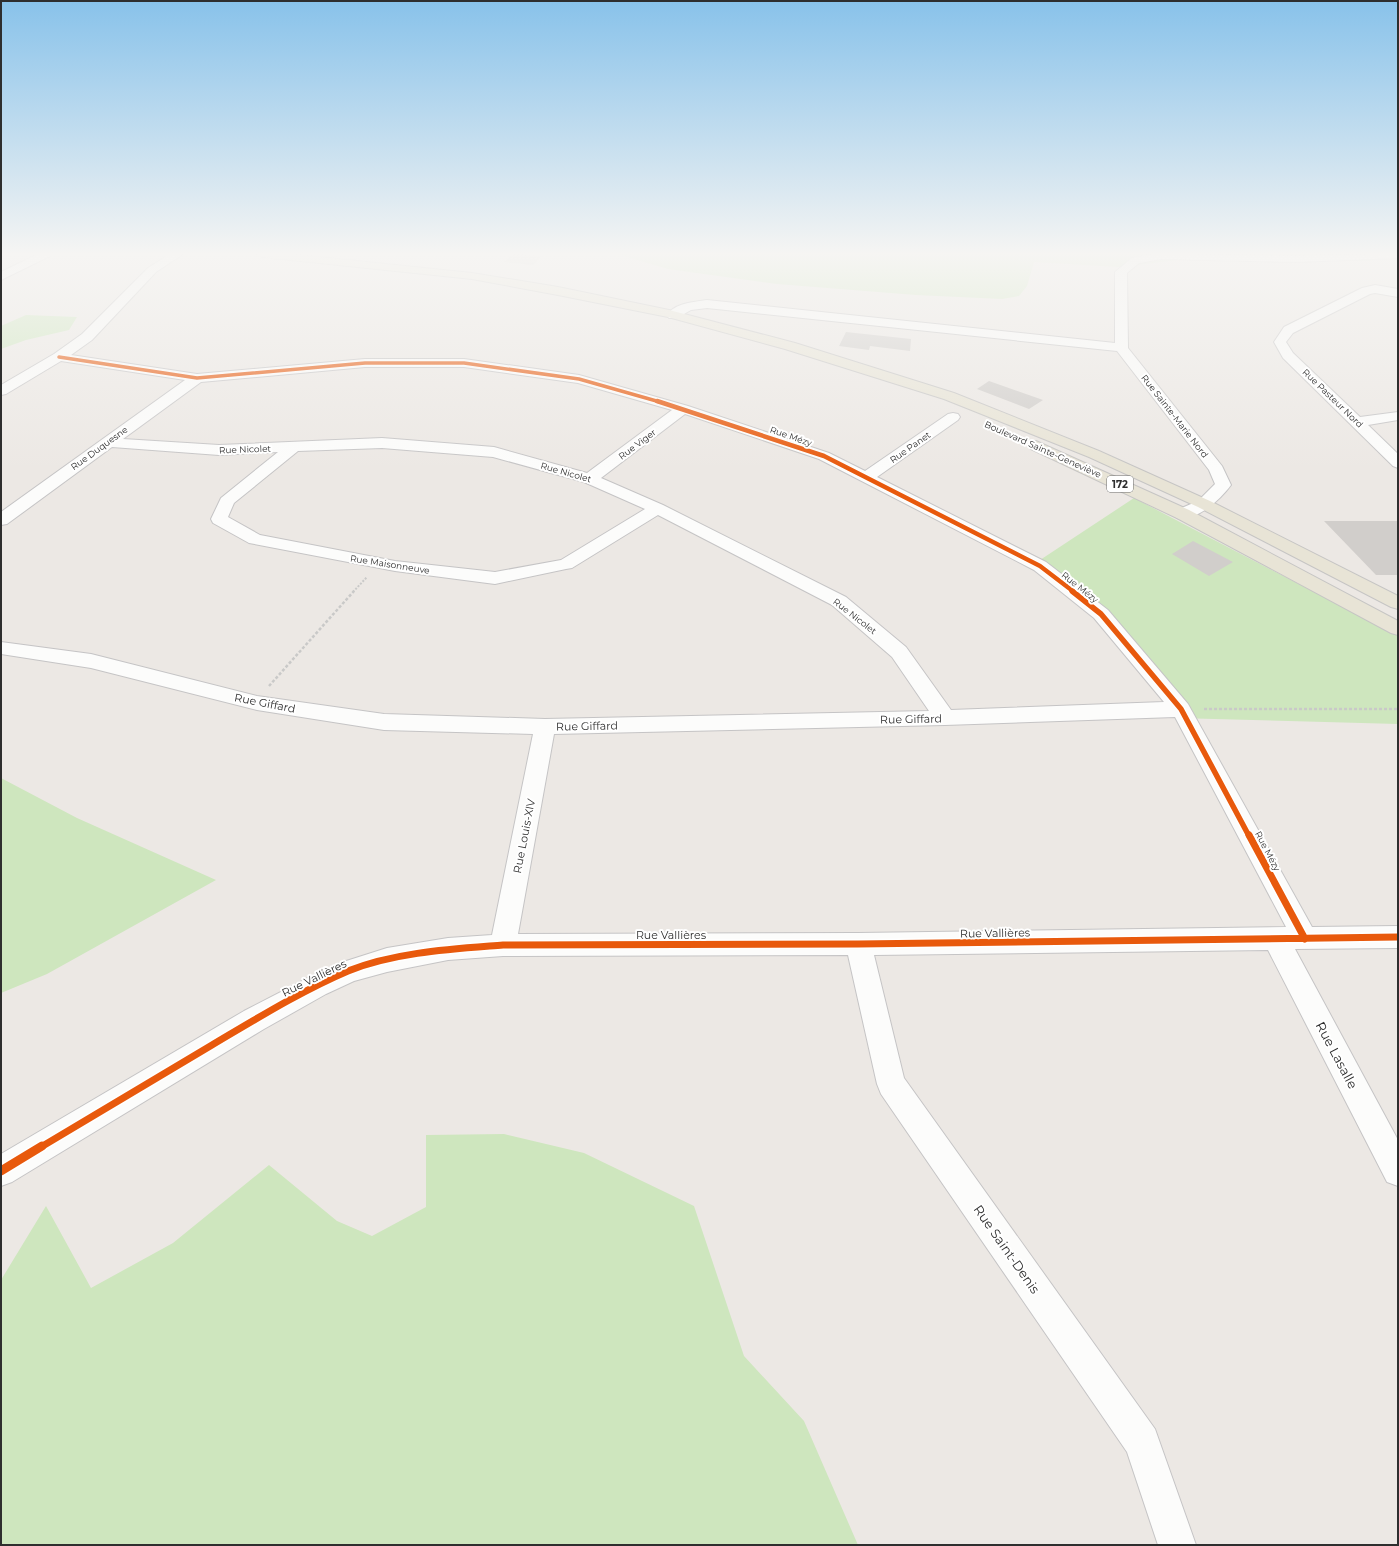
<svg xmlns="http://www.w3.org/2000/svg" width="1399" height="1546" viewBox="0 0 1399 1546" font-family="Montserrat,sans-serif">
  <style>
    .green { fill: #cee6be }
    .building { fill: #d1cecb }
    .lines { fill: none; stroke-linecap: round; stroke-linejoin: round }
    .street-casing { stroke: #c5c4c5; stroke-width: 2 }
    .primary-casing { stroke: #c6c5c4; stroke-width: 2 }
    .path-far1 { stroke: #c9c9c8; stroke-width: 2; stroke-dasharray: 2 1.5; stroke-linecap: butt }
    .path { stroke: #c9c9c8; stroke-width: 2.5; stroke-dasharray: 3 2; stroke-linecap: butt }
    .street { fill: #fcfcfb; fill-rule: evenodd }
    .primary { fill: #e8e4d6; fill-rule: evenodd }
    .cycleway-far4-casing { stroke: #fff; stroke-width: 5 }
    .cycleway-far3-casing { stroke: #fff; stroke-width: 6 }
    .cycleway-far2-casing { stroke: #fff; stroke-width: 8 }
    .cycleway-far1-casing { stroke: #fff; stroke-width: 10 }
    .cycleway-casing { stroke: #fff; stroke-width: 12 }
    .cycleway-far4 { stroke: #e8590c; stroke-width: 3.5 }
    .cycleway-far3 { stroke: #e8590c; stroke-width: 4.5 }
    .cycleway-far2 { stroke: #e8590c; stroke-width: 5.5 }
    .cycleway-far1 { stroke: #e8590c; stroke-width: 7 }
    .cycleway { stroke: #e8590c; stroke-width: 9 }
    .labels { text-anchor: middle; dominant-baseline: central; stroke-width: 4; stroke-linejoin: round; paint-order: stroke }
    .far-street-label { font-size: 9px; fill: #2e2e2e; stroke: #fff }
    .shield { fill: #fff; stroke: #6d6d6d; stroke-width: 1 }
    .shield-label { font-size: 10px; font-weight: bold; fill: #2e2e2e }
    .street-label { font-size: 11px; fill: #2e2e2e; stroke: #fff }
    .near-street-label { font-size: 13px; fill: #2e2e2e; stroke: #fff }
  </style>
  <rect width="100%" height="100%" fill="#ece8e4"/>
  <!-- green -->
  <path class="green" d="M617 254H1398V257L1367 261 1186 259 1119 267 1034 262 1027 286 1019 296 1002 299 916 295 777 284 668 269Z
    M26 315 77 317 69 330 26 340 1 349V326Z
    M1134 498 1398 636V724L1176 718 1099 612 1037 562Z
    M1 778 77 818 216 880 47 974 1 993Z
    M504 1134 584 1153 694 1206 744 1356 804 1421 858 1545H1V1280L46 1206 91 1288 173 1243 269 1165 337 1221 372 1236 426 1207V1135Z"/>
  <!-- building -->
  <path class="building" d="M513 254H521L542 256 533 265 504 262Z
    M846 332 911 339 910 351 870 346 869 350 839 346Z
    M989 381 1043 400 1029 409 977 389Z
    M1324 521H1397L1398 575H1376Z
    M1193 541 1233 562 1209 576 1172 554Z"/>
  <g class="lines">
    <!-- street casing -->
    <g class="street-casing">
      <path id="street" d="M38 254H52L50 256 1 280V272Z
        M170 254H183L156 272 92 340 71 355 197 374 365 359H464L579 375 688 406 829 453 865 471 948 414 953 413 958 414 960 417 958 420 877 477 1046 562 1108 610 1188 704 1312 927 1398 926V948L1295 949 1398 1140V1186L1387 1182 1268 950 874 955 904 1078 1155 1429 1196 1545H1158L1127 1452 881 1094 877 1084 848 955 503 956 448 960 387 972 354 981 326 994 264 1029 12 1182 1 1186V1154L244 1011 308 978 340 963 387 948 448 938 492 935 533 734 384 730 257 710 91 668 1 654V642L91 654 257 696 384 714 545 719 929 711 892 657 832 605 658 515 572 568 566 569 495 584 395 571 249 543 213 523 211 519 221 498 278 452 219 455 112 447 7 524 1 525V512L185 380 61 361 6 394 1 395V385L54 354 82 334 148 268ZM365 367H464L578 383 672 410 587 473 494 447 382 438 219 445 123 439 201 382ZM685 414 819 459 1034 570 1094 618 1164 702 951 710 906 647 846 597 663 505 601 478ZM382 448 493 457 584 482 645 509 561 560 495 572 395 561 260 535 228 517 234 503 298 451ZM1175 717 1286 927 858 933 518 934 554 734 945 725Z
        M1155 254 1296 256 1398 254V258L1296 262 1161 259 1139 263 1127 273 1128 348 1222 466 1231 485C1221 499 1196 522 1177 518L1175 514 1177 510 1198 501 1215 484 1209 470 1117 351 707 308 691 310 677 318H669L667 315C675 303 694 302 707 300L1115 343V272L1132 258Z
        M1375 285 1398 289V297L1375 293 1370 294 1293 333 1286 342 1293 353 1360 417 1398 412V420L1368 425 1398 454V468L1393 466 1283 358 1274 342 1284 327 1362 288Z"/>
    </g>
    <!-- primary casing -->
    <g class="primary-casing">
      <path id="primary" d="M256 254H290L472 273 558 287 669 310 795 343 954 393 1099 451 1210 501 1398 596V609L1391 607 1198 507 1089 457 944 399 785 349 668 317 558 295 472 279 262 257Z
        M1036 441 1189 510 1398 621V635L1391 633 1177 518 1031 449 1028 446 1031 443Z"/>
    </g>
    <!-- path-far1 -->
    <path class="path-far1" d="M353 592 367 577"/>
    <!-- path -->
    <path class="path" d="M269 686 354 591
      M1204 709H1398"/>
    <!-- street -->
    <use href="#street" class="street"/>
    <!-- primary -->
    <use href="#primary" class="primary"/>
    <!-- cycleway-far4 casing -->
    <g class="cycleway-far4-casing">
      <path id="cycleway-far4" d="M59 357 197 378 365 363H464L579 379 660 402"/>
    </g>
    <!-- cycleway-far3 casing -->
    <g class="cycleway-far3-casing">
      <path id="cycleway-far3" d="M657 401 824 456 1040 566 1074 592"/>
    </g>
    <!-- cycleway-far2 casing -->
    <g class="cycleway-far2-casing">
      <path id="cycleway-far2" d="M1072 591 1101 614 1181 709 1249 836"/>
    </g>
    <!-- cycleway-far1 casing -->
    <g class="cycleway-far1-casing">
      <path id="cycleway-far1" d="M1249 835 1305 939
        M41 1147C98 1113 155 1079 212 1045 256 1019 301 991 348 971 395 952 453 949 503 945L858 944 1398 937"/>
    </g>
    <!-- cycleway casing -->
    <g class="cycleway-casing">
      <path id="cycleway" d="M1 1171 42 1146"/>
    </g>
    <!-- cycleway-far4 -->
    <use href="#cycleway-far4" class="cycleway-far4"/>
    <!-- cycleway-far3 -->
    <use href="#cycleway-far3" class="cycleway-far3"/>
    <!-- cycleway-far2 -->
    <use href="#cycleway-far2" class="cycleway-far2"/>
    <!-- cycleway-far1 -->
    <use href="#cycleway-far1" class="cycleway-far1"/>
    <!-- cycleway -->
    <use href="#cycleway" class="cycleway"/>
  </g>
  <!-- sky -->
  <linearGradient id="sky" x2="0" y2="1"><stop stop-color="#88c2ea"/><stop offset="0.54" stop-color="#f6f5f3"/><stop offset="1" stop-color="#f6f5f3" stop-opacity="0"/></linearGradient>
  <rect width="1399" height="470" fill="url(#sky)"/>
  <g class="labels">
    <!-- far-street labels -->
    <g class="far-street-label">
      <text transform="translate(1333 398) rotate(44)">Rue Pasteur Nord</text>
      <text transform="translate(1175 416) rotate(52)">Rue Sainte-Marie Nord</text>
      <text transform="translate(791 436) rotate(19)">Rue Mézy</text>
      <text transform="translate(637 444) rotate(-37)">Rue Viger</text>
      <text transform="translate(910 447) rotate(-35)">Rue Panet</text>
      <text transform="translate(99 448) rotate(-36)">Rue Duquesne</text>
      <text transform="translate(245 449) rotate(-2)">Rue Nicolet</text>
      <text transform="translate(1043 449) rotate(24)">Boulevard Sainte-Geneviève</text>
      <text transform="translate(566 472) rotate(16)">Rue Nicolet</text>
      <text transform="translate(390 564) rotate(9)">Rue Maisonneuve</text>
      <text transform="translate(1080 587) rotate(38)">Rue Mézy</text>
      <text transform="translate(855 616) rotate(38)">Rue Nicolet</text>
      <text transform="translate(1268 851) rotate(62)">Rue Mézy</text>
    </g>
    <!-- shield labels -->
    <rect class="shield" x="1107" y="476" width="26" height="16" rx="3"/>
    <g class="shield-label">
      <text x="1120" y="484">172</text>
    </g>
    <!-- street labels -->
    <g class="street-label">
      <text transform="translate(265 703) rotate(11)">Rue Giffard</text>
      <text transform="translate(911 719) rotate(-1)">Rue Giffard</text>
      <text transform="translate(587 726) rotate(-1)">Rue Giffard</text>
      <text transform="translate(524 836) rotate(-79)">Rue Louis-XIV</text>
      <text transform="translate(995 933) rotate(-1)">Rue Vallières</text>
      <text x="671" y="935">Rue Vallières</text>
      <text transform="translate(314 978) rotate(-26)">Rue Vallières</text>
    </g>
    <!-- near-street labels -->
    <g class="near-street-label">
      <text transform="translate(1337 1055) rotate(62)">Rue Lasalle</text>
      <text transform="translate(1007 1249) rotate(55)">Rue Saint-Denis</text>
    </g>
  </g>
  <!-- border -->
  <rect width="1399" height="1546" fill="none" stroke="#2e2e2e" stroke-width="4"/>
</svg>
